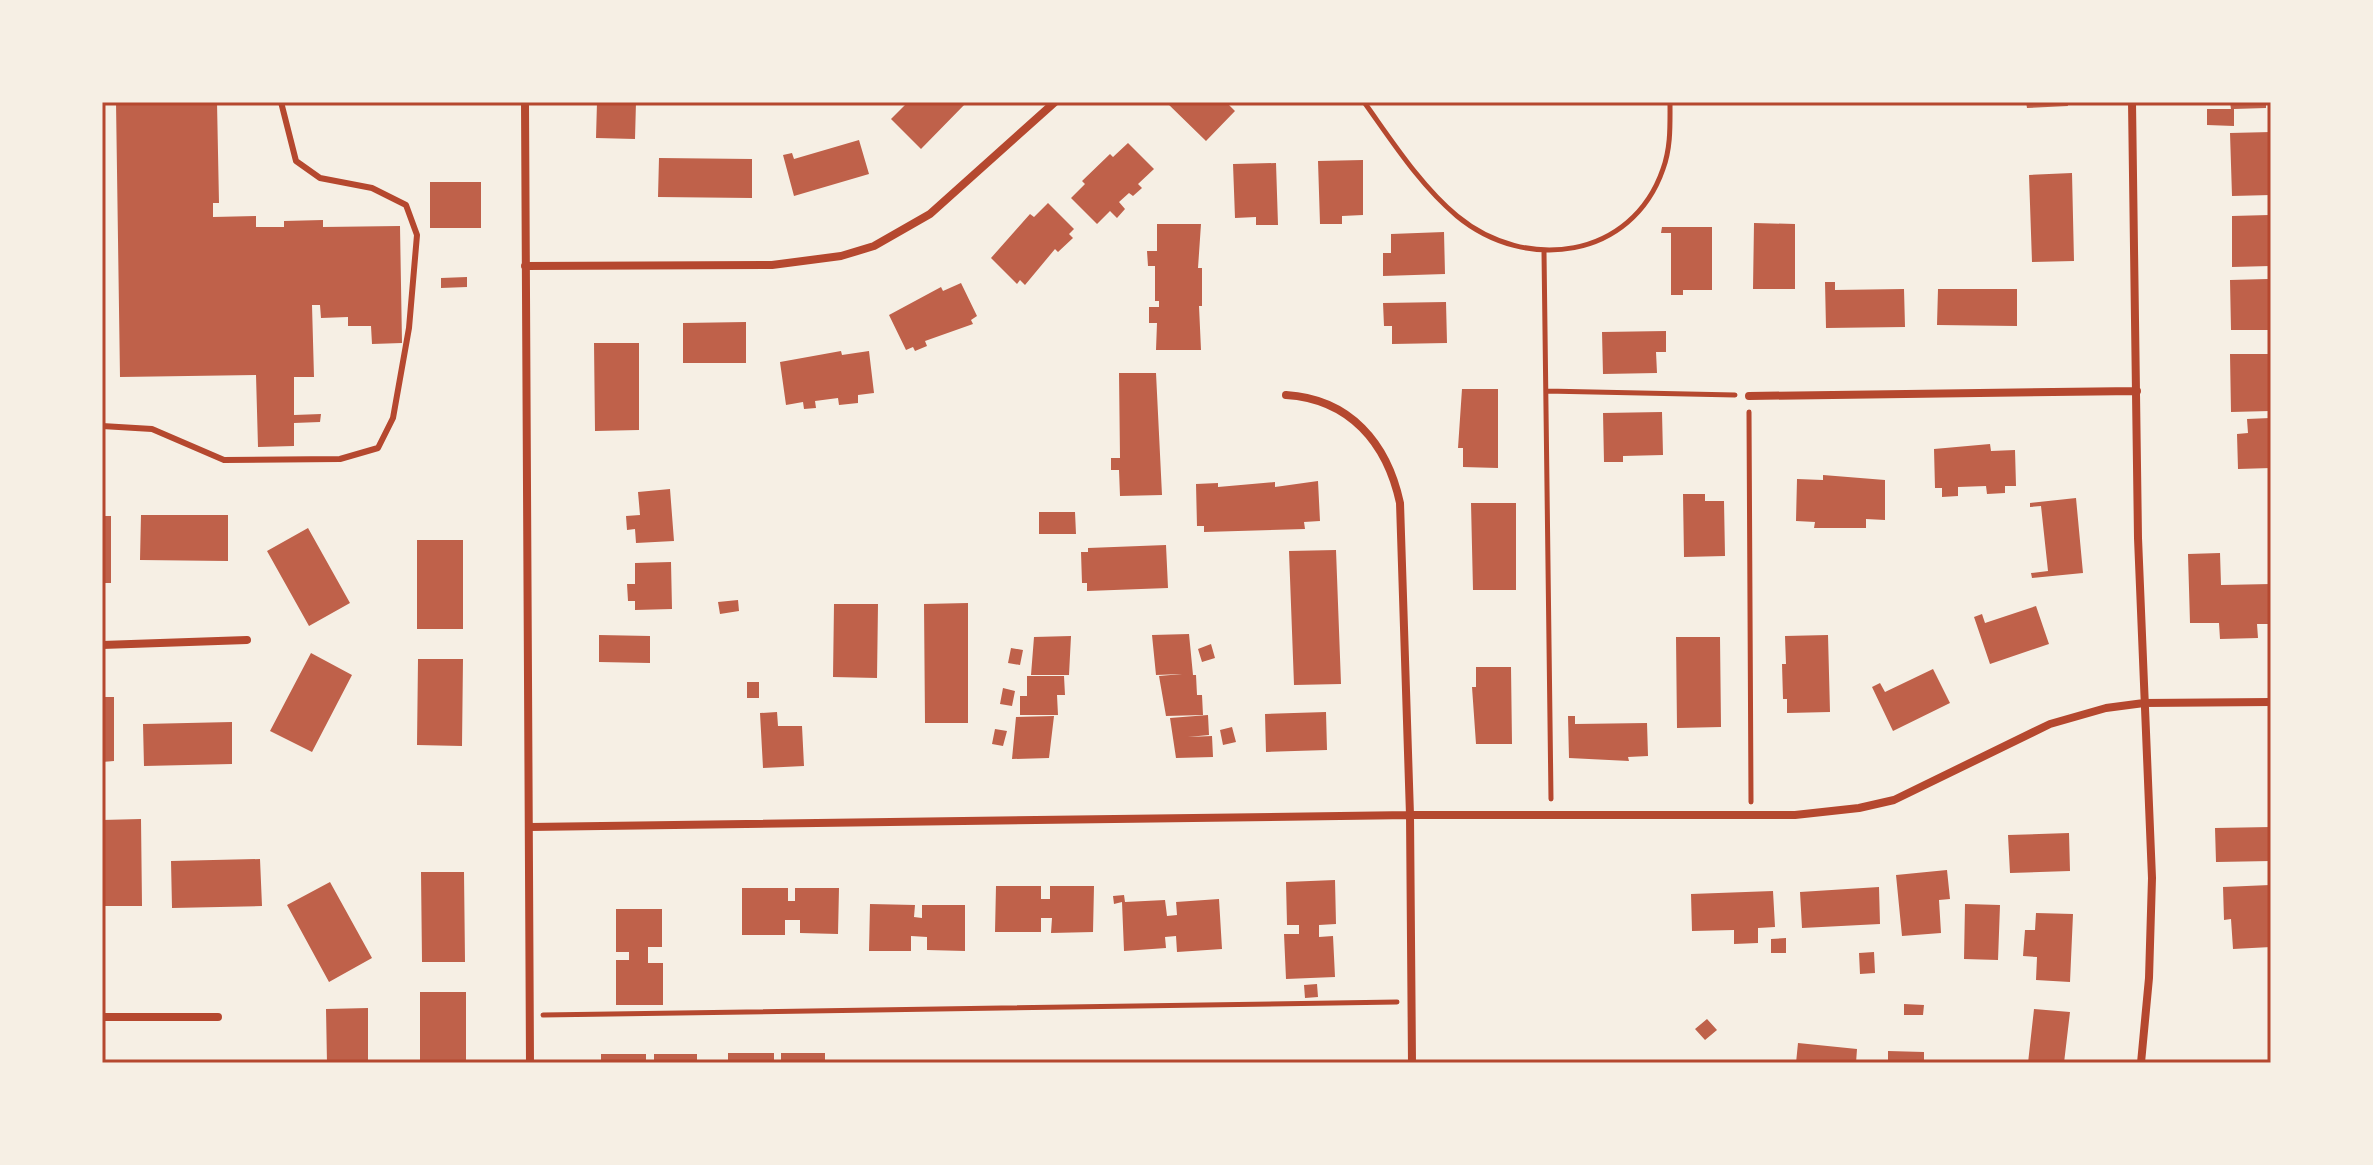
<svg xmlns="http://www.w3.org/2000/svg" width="2373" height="1165" viewBox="0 0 2373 1165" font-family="'Archivo Narrow',sans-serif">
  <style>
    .building { fill: #bf614a }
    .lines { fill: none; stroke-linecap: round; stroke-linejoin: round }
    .path { stroke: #b5482f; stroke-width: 5 }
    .service { stroke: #b5482f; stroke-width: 6 }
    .minor { stroke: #b5482f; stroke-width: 8 }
    .neatline { fill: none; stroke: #b5482f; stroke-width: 3 }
  </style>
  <rect width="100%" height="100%" fill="#f6efe4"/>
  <!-- building -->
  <path class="building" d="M116 102H217L219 203H213V217L256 216V227H284V221L323 220V227L400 226 402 343 372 344 371 326H348V317L321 318 320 305H312L314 377H294V415L321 414 320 422 294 423V446L258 447 256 375 120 377Z
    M597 102H636L635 139 596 138Z
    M908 102H967L921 149 891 119Z
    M1166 102H1226L1235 111 1206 141Z
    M2026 102H2067L2068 106 2027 108Z
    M2230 102H2266V108L2234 109V126L2207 125V109H2231Z
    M2271 132V195L2232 196 2230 133Z
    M859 140 869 174 794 196 783 155 792 153 794 159Z
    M1128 143 1154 169 1138 184 1142 188 1133 196 1129 193 1119 202 1125 209 1117 218 1110 211 1097 224 1071 198 1085 184 1082 181 1110 154 1113 157Z
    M659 158 752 159V198L658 197Z
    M1363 160V215L1342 216V224H1320L1318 161Z
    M1276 163 1278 225H1256V217L1235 218 1233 164Z
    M2072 173 2074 261 2032 262 2029 175Z
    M430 182H481V228H430Z
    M1048 203 1074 229 1069 234 1073 238 1058 252 1055 249 1025 285 1020 280 1017 284 991 258 1030 214 1034 217Z
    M2269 215 2270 266 2232 267V216Z
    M1754 223 1795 224V289H1753Z
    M1157 224H1201L1198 268H1202V306H1199L1201 350H1156L1157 323H1149V307H1159V301H1155V266H1148L1147 251H1157Z
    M1662 227H1712V290H1683V295H1671V233H1661Z
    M1444 232 1445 274 1383 276V253H1391V234Z
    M467 277V287L441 288V278Z
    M2268 279 2269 330H2231L2230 280Z
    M1825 282H1835V290L1904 289 1905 327 1826 328Z
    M961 283 977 316 971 320 973 324 925 341 927 346 915 351 913 347 906 350 889 315 941 287 943 291Z
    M1938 289H2017V326L1937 325Z
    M1446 302 1447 343 1392 344V326H1384L1383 303Z
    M746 322V363H683V323Z
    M1666 331V352H1656L1657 373 1603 374 1602 332Z
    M594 343H639V430L595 431Z
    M841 351 842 355 869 351 874 393 858 395V403L839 405 838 398 815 401 816 408 804 409 803 402 786 405 780 362Z
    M2230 354H2269L2270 411 2231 412Z
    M1119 373H1156L1162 495 1120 496 1119 470H1111V458H1120Z
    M1462 389H1498V468L1463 467V448H1458Z
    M1662 412 1663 455 1623 456V462H1604L1603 413Z
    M2270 418 2271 468 2238 469 2237 434 2248 433 2247 419Z
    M1990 444 1991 451 2015 450 2016 486H2005V493L1987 494 1986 486 1958 487V496L1942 497V488H1935L1934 449Z
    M1823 475 1885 480V520L1866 519V528H1814L1815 522 1796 521 1797 479 1823 480Z
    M1318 481 1320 521 1304 522 1305 529 1204 532V526H1197L1196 484 1218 483V487L1275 482V487Z
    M670 489 674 541 636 543 635 529 627 530 626 516 640 515 638 492Z
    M1683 494H1705V501H1724L1725 556 1684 557Z
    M2076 498 2083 573 2032 578 2031 573 2048 571 2041 506 2030 507V503Z
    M1471 503H1516V590H1473Z
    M1039 512H1075L1076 534H1039Z
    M141 515H228V561L140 560Z
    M102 516H111V583H102Z
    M308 528 350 603 309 626 267 551Z
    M417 540H463V629H417Z
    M1166 545 1168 588 1087 591V583H1082L1081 552H1088V548Z
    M1336 550 1341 684 1294 685 1289 551Z
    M2220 553 2221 585 2271 584V624H2257L2258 638 2220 639 2219 623H2190L2188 554Z
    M671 562 672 609 635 610V601H628L627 584H635V563Z
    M738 600 739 611 720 614 718 602Z
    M968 603V723H925L924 604Z
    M834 604H878L877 678 833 677Z
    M2036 606 2049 644 1990 664 1974 617 1982 614 1985 623Z
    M1189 634 1193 675H1196L1197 695H1202L1203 715 1166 716 1159 676 1182 674 1156 675 1152 635Z
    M599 635 650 636V663L599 662Z
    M1828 635 1830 712 1787 713V699H1783L1782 664H1786L1785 636Z
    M1071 636 1069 675H1031L1034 637Z
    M1676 637H1720L1721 727 1677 728Z
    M1211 644 1215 658 1202 662 1198 649Z
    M1011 648 1023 650 1020 665 1008 663Z
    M311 653 352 675 312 752 270 731Z
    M418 659H463L462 746 417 745Z
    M1476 667H1511L1512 744H1476L1472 687H1476Z
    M1933 669 1950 703 1893 731 1872 687 1880 683 1885 692Z
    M1027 676H1064L1065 695H1057L1058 715H1020V696H1027Z
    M747 682H759V698H747Z
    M1003 688 1015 691 1012 706 1000 704Z
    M102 697H114V761L102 762Z
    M777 712 778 726H802L804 766 763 768 760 713Z
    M1326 712 1327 750 1266 752 1265 714Z
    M1208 715 1209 735 1188 737 1212 736 1213 757 1176 758 1170 718Z
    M1054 716 1049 758 1012 759 1016 717Z
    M1568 716H1575V724L1647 723 1648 756 1628 757 1629 761 1569 758Z
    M232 722V764L144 766 143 724Z
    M1232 727 1236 742 1223 745 1220 730Z
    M995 729 1007 731 1003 746 992 744Z
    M141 819 142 906H102V820Z
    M2271 827V861L2216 862 2215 828Z
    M2069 833 2070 871 2010 873 2008 835Z
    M260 859 262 906 172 908 171 861Z
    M1947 870 1950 899 1939 900 1941 933 1902 936 1896 875Z
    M421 872H464L465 962H422Z
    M1335 880 1336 924 1319 925V937L1333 936 1335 977 1286 979 1284 934H1299V925H1287L1286 882Z
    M330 882 372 958 329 982 287 905Z
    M2270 885 2271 947 2233 949 2231 919 2224 920 2223 887Z
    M996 886H1041V899H1050V886H1094L1093 932 1051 933 1052 918H1041V932H995Z
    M1879 887 1880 924 1802 928 1800 892Z
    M742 888H788V901H795V888H839L838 934 800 933V920H785V935H742Z
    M1773 891 1775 927 1758 928V943L1734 944V930L1692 931 1691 894Z
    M1124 895 1125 902 1165 900 1167 916 1177 915 1176 902 1219 899 1222 949 1177 952 1176 936 1165 937 1166 948 1124 951 1122 902 1114 904 1113 896Z
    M870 904 915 905 914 917 922 918V905H965V951L927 950V937L911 936V951H869Z
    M1965 904 2000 905 1998 960 1964 959Z
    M616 909H662V947H648V963H663V1005H616V960H629V952H616Z
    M2036 913 2073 914 2070 982 2036 980 2037 957 2023 956 2025 930H2035Z
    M1786 938V953H1771V939Z
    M1874 952 1875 973 1860 974 1859 953Z
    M1317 984 1318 997 1305 998 1304 985Z
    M420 992H466V1063H420Z
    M1904 1004 1924 1005 1923 1015H1904Z
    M368 1008V1063H327L326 1009Z
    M2034 1009 2070 1012 2064 1063H2028Z
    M1707 1019 1717 1030 1705 1040 1695 1029Z
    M1798 1043 1857 1049 1856 1063H1796Z
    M1888 1051 1924 1052V1063H1888Z
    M728 1053H774V1063H728Z
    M781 1053H825V1063H781Z
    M601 1054H646V1063H601Z
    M654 1054H697V1063H654Z"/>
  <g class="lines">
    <!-- path -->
    <path class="path" d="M1364 102C1392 141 1420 185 1457 216 1526 273 1632 259 1663 169 1671 147 1670 125 1670 102
      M1544 252 1551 799
      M1546 391 1735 395
      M1749 412 1751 802
      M543 1015 1397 1002"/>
    <!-- service -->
    <path class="service" d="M102 426 152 429 224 460 340 459 378 448 393 418 409 328 417 235 406 205 372 188 320 178 296 161 281 102"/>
    <!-- minor -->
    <path class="minor" d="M525 102 530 1063
      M2132 102 2138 538 2152 878 2149 978 2141 1063
      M525 266 772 265 841 256 874 246 930 214 1055 102
      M1286 395C1350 399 1387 443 1400 503L1410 815 1412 1063
      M1749 396 2137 391
      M102 645 247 640
      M530 827 1410 815H1795L1859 808 1894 800 2050 724 2106 708 2144 703 2271 702
      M102 1017H218"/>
  </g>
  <!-- border -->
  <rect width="2373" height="1165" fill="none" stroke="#f6efe4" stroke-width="208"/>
  <rect x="104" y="104" width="2165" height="957" class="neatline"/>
</svg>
